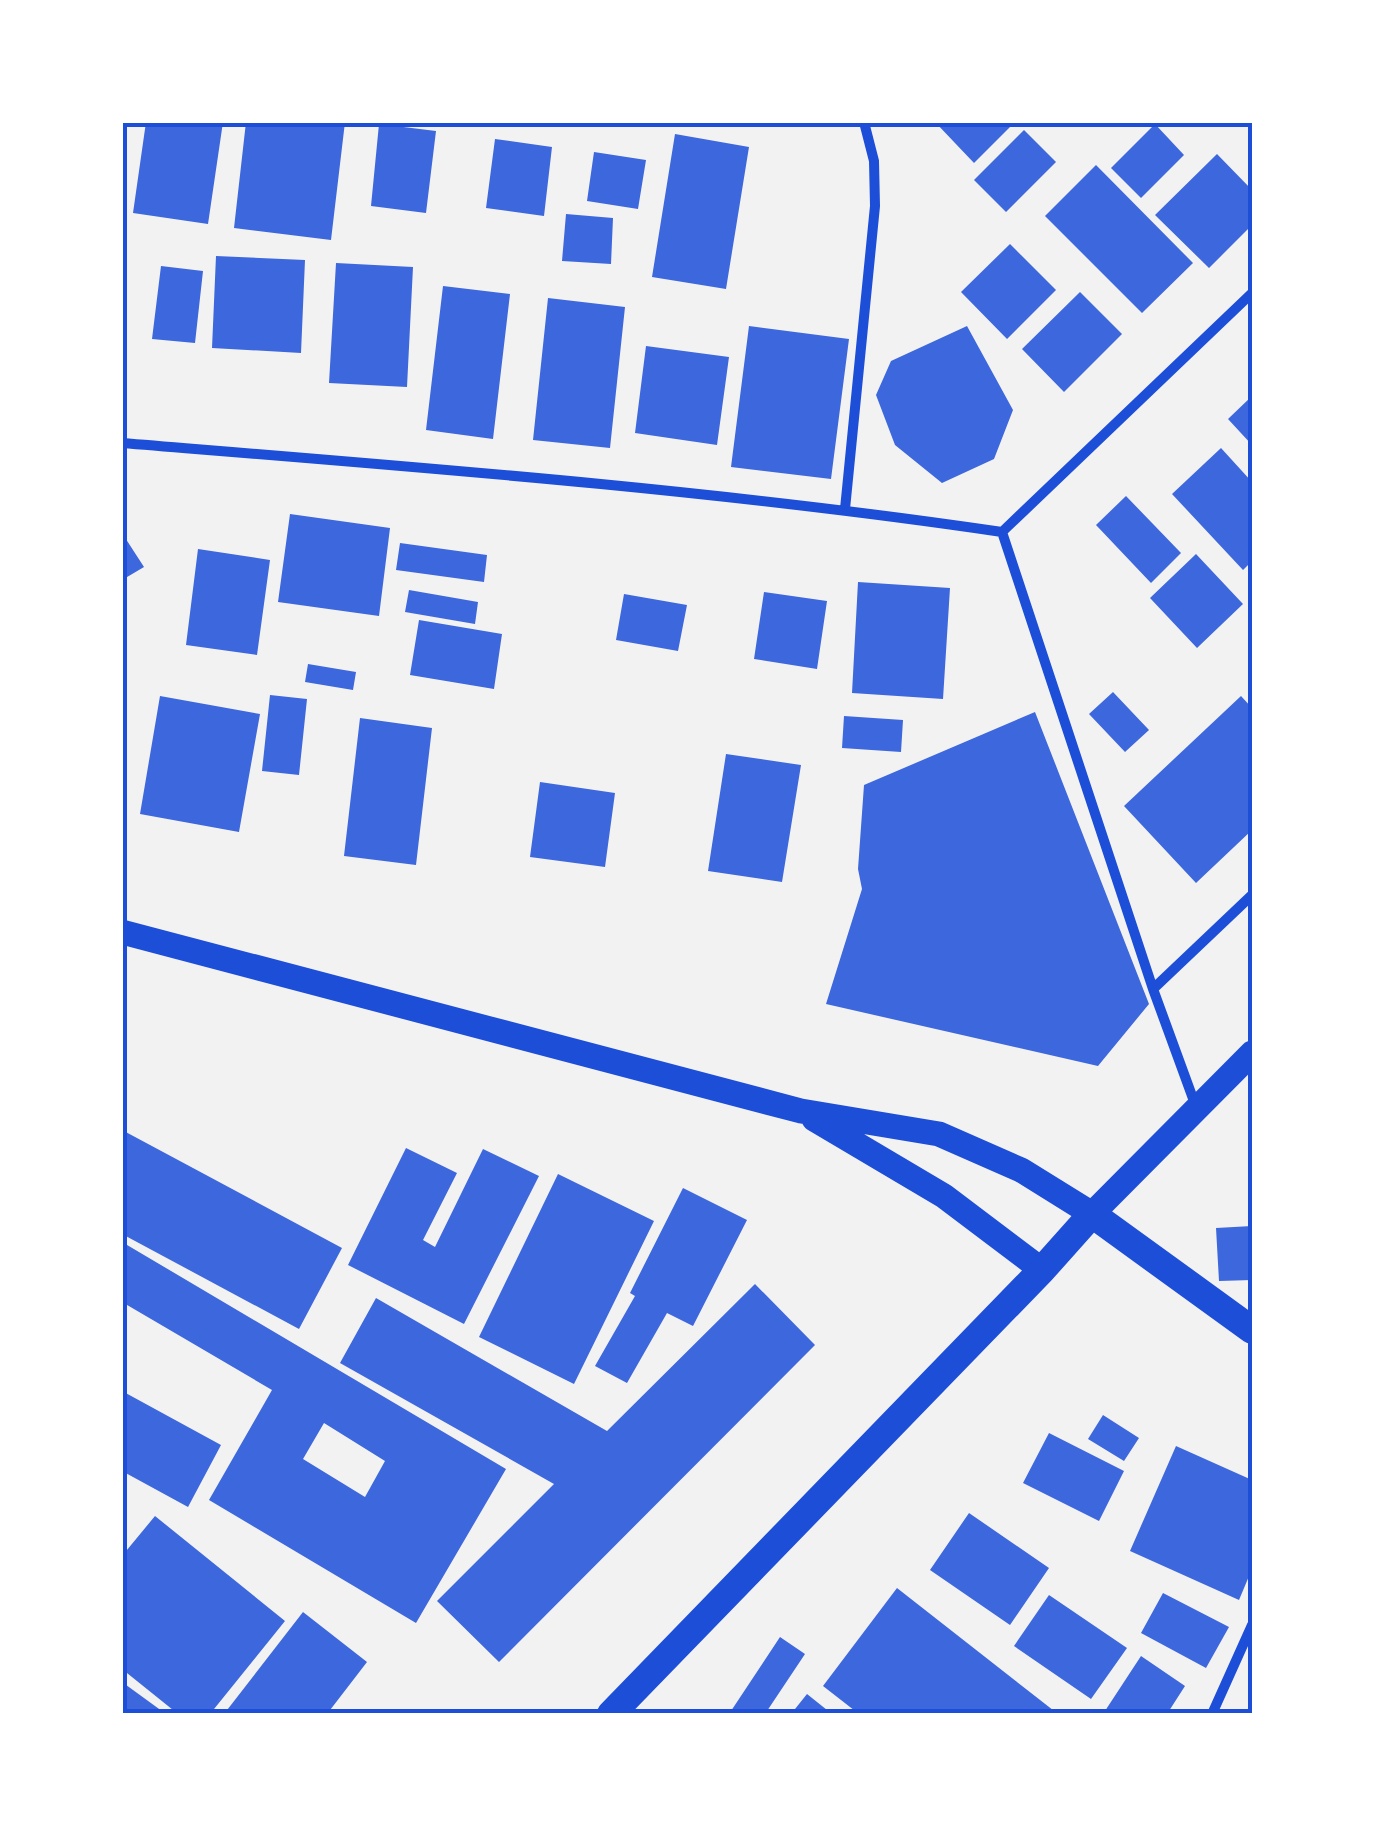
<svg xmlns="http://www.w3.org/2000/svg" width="1375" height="1836" viewBox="0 0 1375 1836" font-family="'Noto Sans',sans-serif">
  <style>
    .building { fill: #3d67dc; fill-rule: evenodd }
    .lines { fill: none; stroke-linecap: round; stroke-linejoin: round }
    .minor { stroke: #1d4ed8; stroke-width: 10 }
    .primary { stroke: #1d4ed8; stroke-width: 25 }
    .trunk { stroke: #1d4ed8; stroke-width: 28 }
    .neatline { fill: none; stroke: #1d4ed8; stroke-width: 4 }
  </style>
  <rect width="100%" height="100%" fill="#f2f2f2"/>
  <!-- building -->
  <path class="building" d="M146 122H223L208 224 133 213Z
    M246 122H345L331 240 234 228Z
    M935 122H1015L974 163Z
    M379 124 436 131 426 213 371 206Z
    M1155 124 1184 155 1141 198 1111 168Z
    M1024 130 1056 162 1006 212 974 180Z
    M675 134 749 147 726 289 652 277Z
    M495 139 552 147 544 216 486 208Z
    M594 152 646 160 638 209 587 201Z
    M1217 154 1252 190V225L1209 268 1155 215Z
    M1096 165 1193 263 1142 313 1045 216Z
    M566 214 613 218 611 264 562 261Z
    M1010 244 1056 290 1007 339 961 292Z
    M216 256 305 260 301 353 212 348Z
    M336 263 413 267 407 387 329 383Z
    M161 266 203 271 195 343 152 339Z
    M443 286 510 294 493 439 426 430Z
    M1080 292 1122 334 1064 392 1022 349Z
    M548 298 625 307 610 448 533 440Z
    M749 326 849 339 831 479 731 467Z
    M967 326 1013 410 994 459 942 483 895 445 876 395 891 361Z
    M646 346 729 357 717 445 635 433Z
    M1252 396V445L1228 419Z
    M1221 448 1252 482V561L1243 570 1172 494Z
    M1126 496 1181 553 1151 583 1096 525Z
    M290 514 390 528 379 616 278 602Z
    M122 533 144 567 122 580Z
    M400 543 487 555 484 582 396 570Z
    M198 549 270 560 257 655 186 645Z
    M1196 554 1243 604 1197 648 1150 598Z
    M858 582 950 588 943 699 852 693Z
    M409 590 478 602 475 624 405 612Z
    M764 592 827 601 817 669 754 659Z
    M624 594 687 605 678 651 616 640Z
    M419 620 502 634 494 689 410 675Z
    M308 664 356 672 353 690 305 682Z
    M1113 692 1149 730 1125 752 1089 714Z
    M270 695 307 699 299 775 262 771Z
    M160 696 260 714 239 832 140 814Z
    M1241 696 1252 708V830L1196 883 1124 806Z
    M1035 712 1149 1004 1098 1066 826 1004 862 889 858 869 864 785Z
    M844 716 903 720 901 752 842 748Z
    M360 718 432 728 416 865 344 856Z
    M726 754 801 765 782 882 708 871Z
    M540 782 615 793 605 867 530 857Z
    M122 1130 342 1248 299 1329 122 1234Z
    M406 1148 457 1173 423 1240 435 1247 483 1149 539 1176 464 1324 348 1265Z
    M558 1174 654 1221 574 1384 479 1337Z
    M683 1188 747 1220 693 1326 667 1313 627 1383 595 1366 635 1296 630 1293Z
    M1252 1226V1280L1219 1281 1216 1228Z
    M122 1242 506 1469 416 1623 209 1500 272 1390 122 1302ZM324 1423 385 1461 365 1497 303 1459Z
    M755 1284 815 1345 499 1662 437 1601 554 1484 340 1363 376 1298 607 1431Z
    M122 1391 221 1445 188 1507 122 1471Z
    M1103 1415 1139 1438 1124 1461 1088 1439Z
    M1049 1433 1124 1471 1099 1521 1023 1483Z
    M1176 1446 1252 1480V1569L1239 1600 1130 1551Z
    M969 1513 1049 1568 1010 1625 930 1570Z
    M155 1516 285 1621 210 1714H178L122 1669V1556Z
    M897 1588 1058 1714H859L823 1686Z
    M1163 1593 1229 1627 1206 1668 1141 1633Z
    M1049 1595 1127 1648 1091 1699 1014 1646Z
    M303 1612 367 1662 327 1714H224Z
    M780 1637 805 1654 765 1714H729Z
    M1141 1656 1185 1686 1167 1714H1103Z
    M122 1682 166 1714H122Z
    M807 1694 832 1714H791Z"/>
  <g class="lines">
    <!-- minor -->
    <path class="minor" d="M122 443C416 467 710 489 1002 532L1252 293
      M845 509 875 206 874 161 864 122
      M1002 532 1153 989 1195 1104
      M1153 989 1252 895
      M1212 1714 1252 1625"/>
    <!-- primary -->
    <path class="primary" d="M122 932 801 1111 939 1134 1021 1170 1092 1214 1252 1053
      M814 1119 944 1196 1042 1270"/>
    <!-- trunk -->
    <path class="trunk" d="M611 1714 1042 1270 1092 1214 1252 1330"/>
  </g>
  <!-- border -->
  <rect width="1375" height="1836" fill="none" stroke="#ffffff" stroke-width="250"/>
  <rect x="125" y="125" width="1125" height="1586" class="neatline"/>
</svg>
